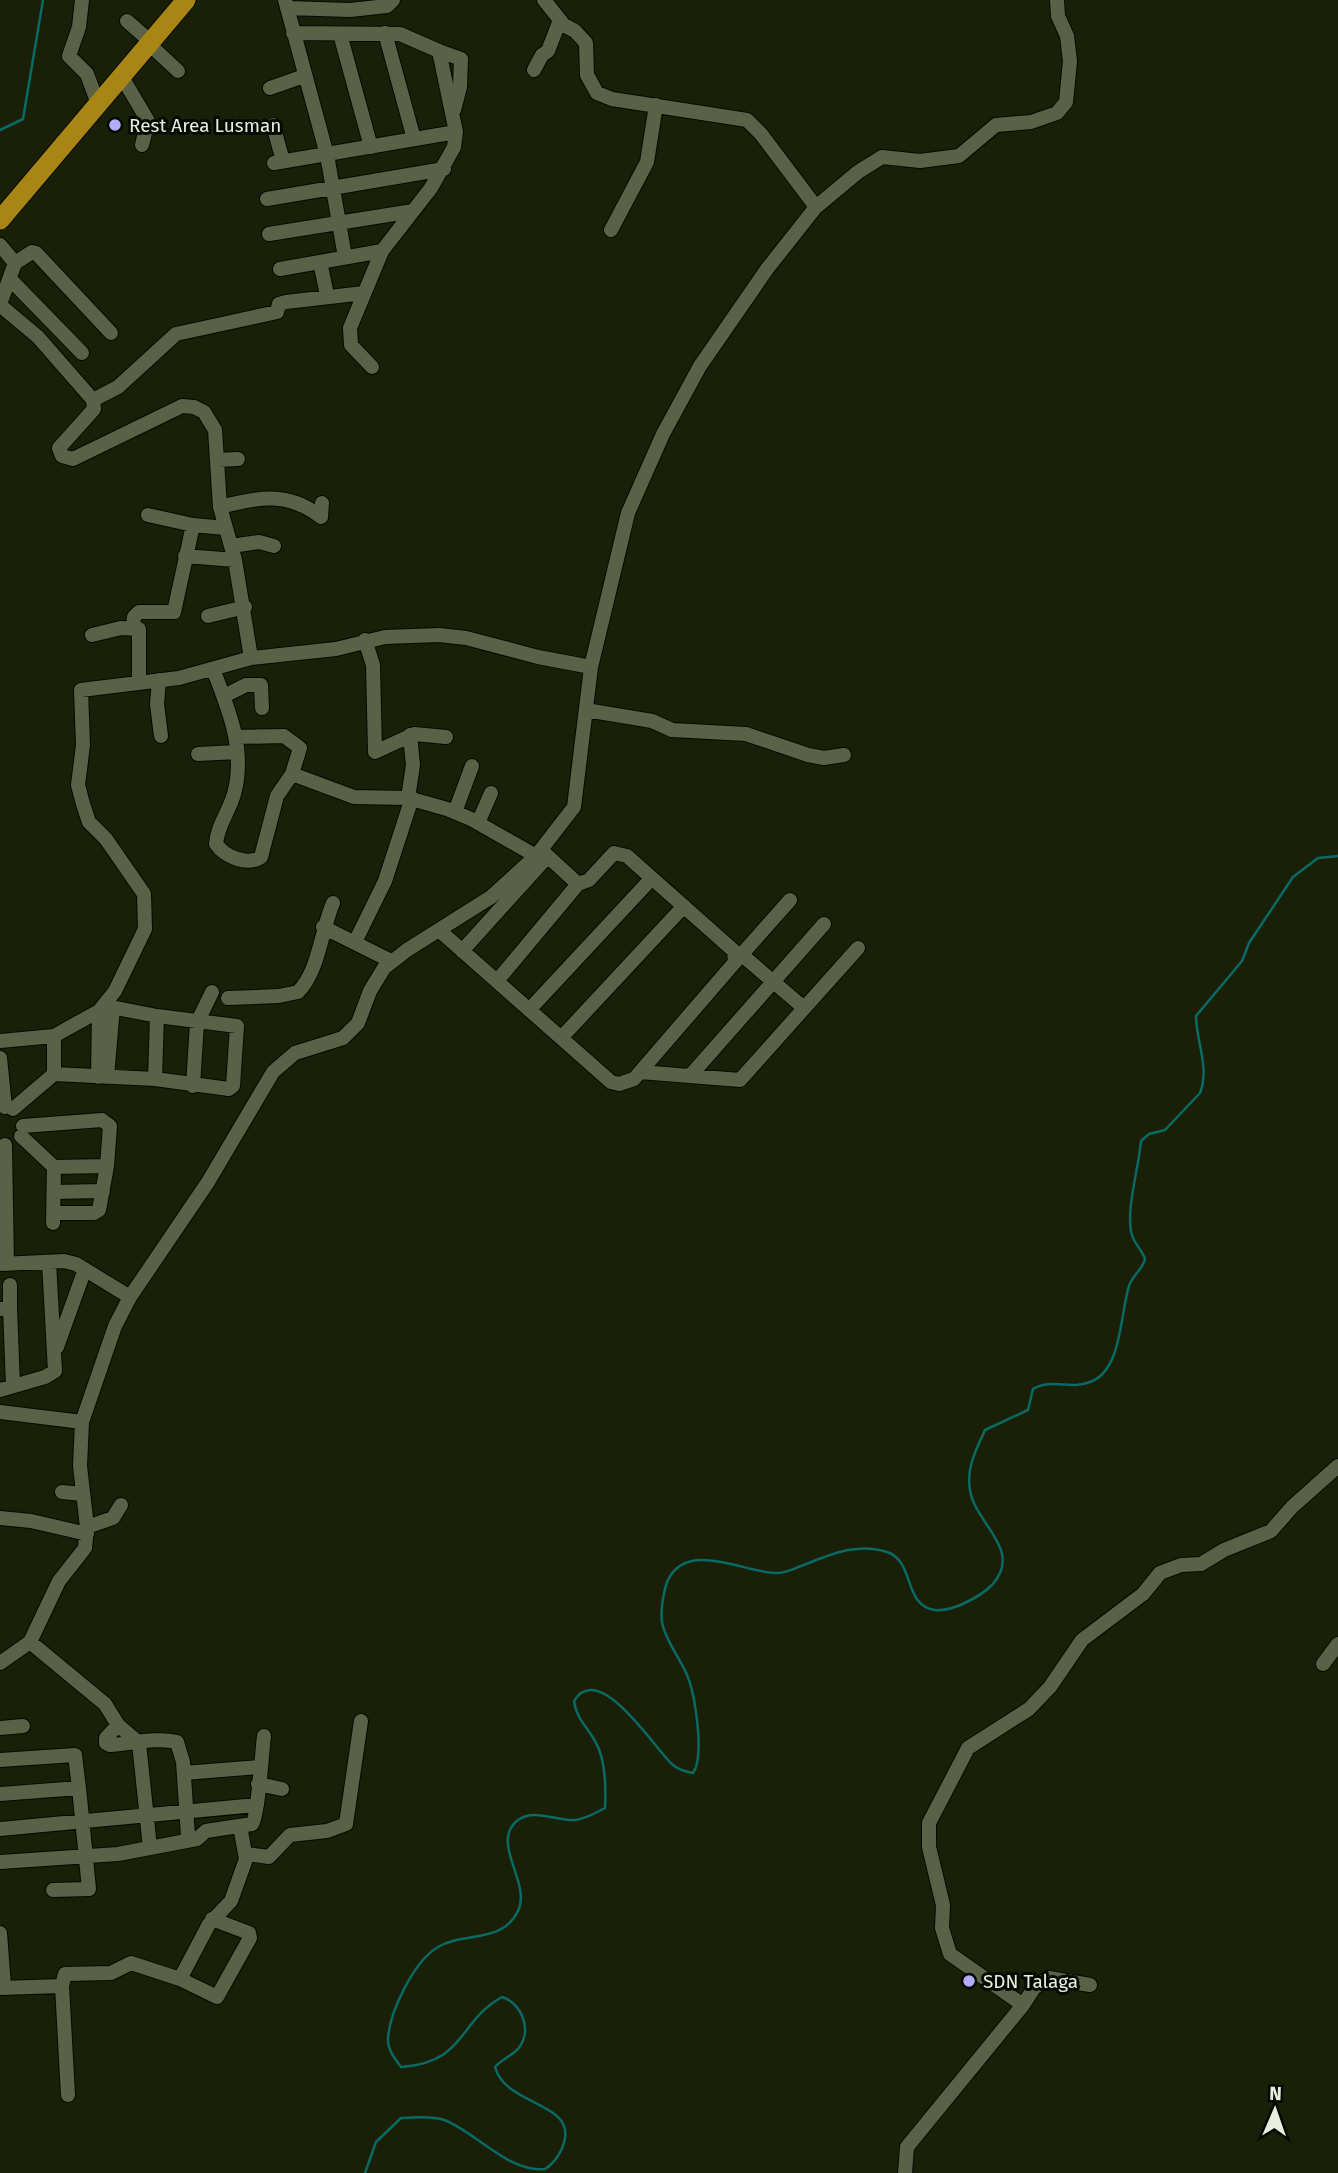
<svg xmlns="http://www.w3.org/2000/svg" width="1338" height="2173" viewBox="0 0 1338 2173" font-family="'Fira Sans',sans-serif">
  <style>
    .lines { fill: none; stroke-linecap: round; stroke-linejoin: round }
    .stream { stroke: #0a6a64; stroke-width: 2.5 }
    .minor-casing { stroke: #050a00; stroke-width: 16 }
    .highway-casing { stroke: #050a00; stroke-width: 21 }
    .minor { stroke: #596247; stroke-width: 14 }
    .highway { stroke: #a88515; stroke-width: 19 }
    .poi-dot { fill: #b1adfa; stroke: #060902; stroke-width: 2.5 }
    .labels { text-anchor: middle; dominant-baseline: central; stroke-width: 6; stroke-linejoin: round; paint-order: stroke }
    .poi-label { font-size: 19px; fill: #e9eedf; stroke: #060902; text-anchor: start }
  </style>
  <rect width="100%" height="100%" fill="#1a2008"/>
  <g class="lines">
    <!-- stream -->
    <path class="stream" d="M0 130 23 119 43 0
      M365 2173 376 2142 401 2118C414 2118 431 2115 444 2120 475 2131 508 2173 545 2169 555 2163 563 2150 565 2138 571 2102 505 2105 495 2067 502 2059 511 2056 518 2049 533 2031 522 2003 502 1997 457 2022 467 2062 401 2067 395 2059 387 2049 388 2038 390 2011 414 1961 438 1947 465 1931 502 1944 518 1911 532 1883 489 1842 518 1820 534 1808 556 1821 575 1820 585 1819 596 1813 605 1808 606 1788 606 1759 595 1741 587 1727 576 1718 574 1701 600 1659 656 1751 673 1765 679 1770 686 1772 693 1773 705 1756 695 1694 687 1675 680 1658 665 1640 662 1622 660 1611 664 1589 668 1580 687 1540 744 1572 775 1573 784 1574 793 1569 801 1566 830 1555 856 1542 887 1552 915 1561 903 1606 935 1610 952 1612 980 1597 992 1585 1024 1550 975 1524 970 1490 966 1468 976 1450 985 1430L1028 1410 1033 1389C1052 1378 1070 1390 1090 1382 1122 1371 1120 1314 1129 1286 1132 1276 1143 1269 1145 1259 1142 1250 1134 1243 1132 1235 1125 1212 1139 1167 1141 1141L1149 1134 1165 1130 1200 1093C1210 1068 1196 1041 1196 1016L1242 961 1249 943 1293 877 1318 858 1338 856"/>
    <!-- minor casing -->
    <g class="minor-casing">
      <path id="minor" d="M82 0 79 27 69 56 87 74 98 104
        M285 0 327 155 345 257
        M544 0 564 25 575 31 586 43 587 75 597 93 612 99 747 120 761 134 816 207
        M287 8 350 10 387 6 393 0
        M127 21 151 42
        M293 33 400 34 439 51 456 132 454 147 431 188 382 251 350 328 351 345 372 367
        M385 33 414 139
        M340 34 371 147
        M149 44 178 71
        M439 51 461 59 460 87 454 110
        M534 70 542 55 548 51 560 20
        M122 77 148 121 142 145
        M270 88 304 76
        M273 125 283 161
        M274 163 456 132
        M267 199 444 169
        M611 230 647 162 656 105
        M269 234 413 211
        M0 245 15 263 0 304
        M320 262 327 295
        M15 263 32 252 36 253 111 333
        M280 269 382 251
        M10 279 82 353
        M0 305 38 337 93 400 94 409 59 448 62 456 73 459 182 406 194 407 204 412 215 430 220 507 235 560 251 658
        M93 400 118 387 176 334 277 312 279 304 286 302 364 293
        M217 460 238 459
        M220 507C258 497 288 491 321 517L322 503
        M148 515 193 525 225 528
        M231 546 259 542 274 546
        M185 556 235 560
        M208 616 245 607
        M133 627 134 617 139 612H174L193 525
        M92 635 121 628 139 629V682
        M365 640 373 665 375 752 414 734 446 737
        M213 669C229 710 246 751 234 794 229 812 217 826 216 844 225 857 247 866 261 857L277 796 292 774
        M159 680 157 704 161 736
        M224 696 246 685H261L262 708
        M586 710 652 721 672 730 746 734 808 755 824 758 844 755
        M236 737 284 736 300 748 292 774 354 797 408 798 447 809 471 819 536 856
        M198 754 237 752
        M408 798 413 765 410 735
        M455 812 472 766
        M478 823 491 793
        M323 927 391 961
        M440 931 611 1082 619 1084 634 1079 735 962 734 951 627 856 614 853 589 880 578 884 541 850
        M355 942 385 881 412 798
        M462 951 547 857
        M742 955 804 1008
        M735 962 790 900
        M497 981 578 884
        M228 998 279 996 298 992C319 971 321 931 333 903
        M529 1010 652 878
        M561 1038 684 906
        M0 1041 54 1036 99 1011 115 991 145 929 144 894 106 839 89 822 83 804 78 785 83 745 81 690 179 678 251 658 336 649 385 637 439 635 466 638 538 657 591 667
        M0 1058 5 1107
        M640 1072 740 1080 858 948
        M54 1074 155 1079 229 1089 233 1086 237 1026 157 1016 106 1006
        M690 1076 824 924
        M98 1077 99 1011
        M107 1077 113 1007
        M155 1079 157 1016
        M193 1086 197 1023 212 992
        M13 1109 54 1074V1036
        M23 1126 102 1120 110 1126 107 1166 99 1210 94 1213H53
        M21 1136 54 1167 53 1223
        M5 1145 7 1264
        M54 1167 107 1166
        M54 1192 103 1191
        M0 1264 64 1261 76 1264 130 1297
        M10 1285V1308
        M0 1309 10 1308 13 1386
        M57 1347 85 1269
        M0 1390 45 1377 55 1371 49 1262
        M0 1412 82 1422
        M62 1492 82 1494
        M0 1518 31 1521 87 1534
        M87 1527 113 1518 121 1505
        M30 1642 105 1704 118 1725
        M0 1663 30 1642 59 1581 85 1548 87 1527 80 1466 82 1422 115 1326 130 1297 208 1182 273 1072 295 1053 343 1038 358 1023 370 991 384 968 407 950 491 897 536 856 574 807 591 667 628 513 663 434 700 366 767 269 816 207 858 172 882 157 920 161 959 156 996 125 1031 122 1057 113 1066 102 1070 61 1067 36 1058 16 1057 0
        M1323 1664 1338 1644
        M0 1728 23 1726
        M0 1760 75 1755 79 1788
        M184 1773 260 1767
        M258 1784 282 1789
        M0 1794 79 1788 89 1889 53 1890
        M0 1829 257 1805
        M150 1848 139 1743 118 1725 106 1738V1743L110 1745C130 1744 157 1737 177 1742L183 1762 188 1836
        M246 1854 269 1857 290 1835 327 1831 346 1824 361 1721
        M0 1862 118 1854 197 1839 206 1831 252 1824C258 1817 262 1751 264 1736
        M0 1933 4 1987
        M180 1979 217 1997 250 1938 249 1933 212 1919
        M62 1986 68 2095
        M0 1988 62 1986 65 1974 111 1973 131 1963 180 1979 209 1924 231 1901 246 1859 240 1826
        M1023 2005 1034 1988 1049 1978 1090 1985
        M905 2173 907 2147 1023 2005 950 1954 942 1928 943 1905 929 1847V1823L968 1748 1029 1709 1050 1687 1082 1640 1143 1594 1160 1573 1181 1565 1201 1564 1224 1550 1271 1531 1292 1507 1338 1466"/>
    </g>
    <!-- highway casing -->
    <g class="highway-casing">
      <path id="highway" d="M0 220 186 0"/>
    </g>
    <!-- minor -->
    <use href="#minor" class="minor"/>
    <!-- highway -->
    <use href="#highway" class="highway"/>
  </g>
  <!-- markers -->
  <g class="poi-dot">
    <circle cx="115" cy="125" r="7"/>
    <circle cx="969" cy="1981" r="7"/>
  </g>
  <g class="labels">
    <!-- poi labels -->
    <g class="poi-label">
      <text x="129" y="125">Rest Area Lusman</text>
      <text x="983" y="1981">SDN Talaga</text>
    </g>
  </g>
  <!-- north arrow -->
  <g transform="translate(1275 2110) rotate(2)" stroke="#060902" stroke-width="5" paint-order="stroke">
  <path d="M0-5L12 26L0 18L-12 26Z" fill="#e9eedf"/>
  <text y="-10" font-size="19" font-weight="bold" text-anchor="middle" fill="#e9eedf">N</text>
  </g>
</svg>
